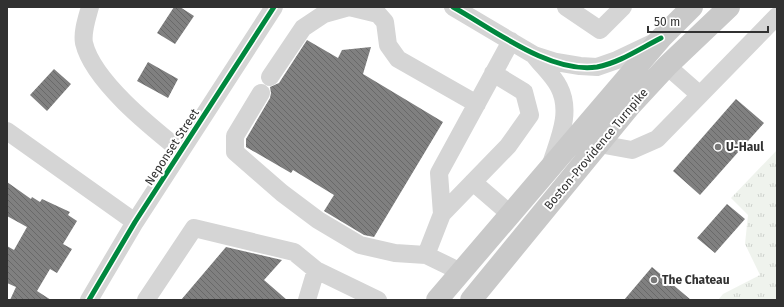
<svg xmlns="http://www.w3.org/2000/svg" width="784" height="307" viewBox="0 0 784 307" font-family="'Fira Sans',sans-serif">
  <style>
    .grass { fill: url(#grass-tufts) }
    .building { fill: url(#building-back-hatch) }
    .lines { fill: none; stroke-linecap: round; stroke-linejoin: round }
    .minor { stroke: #d5d5d5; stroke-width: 18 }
    .major { stroke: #c9c9c9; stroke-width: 22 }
    .cycleway-casing { stroke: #fff; stroke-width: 8 }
    .cycleway { stroke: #00873e; stroke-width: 5 }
    .poi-dot { fill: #797979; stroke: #fff; stroke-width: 1.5 }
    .labels { text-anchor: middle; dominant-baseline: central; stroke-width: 4; stroke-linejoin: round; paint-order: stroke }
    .street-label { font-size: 12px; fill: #313131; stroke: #fff }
    .poi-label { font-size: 12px; font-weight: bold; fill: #313131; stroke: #fff; text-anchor: start }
  </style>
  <defs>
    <pattern id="grass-tufts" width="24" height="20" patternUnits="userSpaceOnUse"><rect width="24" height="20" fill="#eff3ed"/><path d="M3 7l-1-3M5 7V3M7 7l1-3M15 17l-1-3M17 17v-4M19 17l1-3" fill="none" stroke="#cdd1cc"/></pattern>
    <pattern id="building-back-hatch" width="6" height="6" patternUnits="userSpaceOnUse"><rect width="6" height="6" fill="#808080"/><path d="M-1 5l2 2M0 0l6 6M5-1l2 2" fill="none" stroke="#696969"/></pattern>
  </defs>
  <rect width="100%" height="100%" fill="#fff"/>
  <!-- grass -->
  <path class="grass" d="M777 150V300H718L723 294 760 275 745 244 748 215 731 198Z"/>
  <!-- building -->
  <path class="building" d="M174 7H180L194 16 175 44 157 33Z
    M307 40 338 58 342 50 371 47 363 74 443 122 374 237 364 235 324 211 334 195 293 170 291 173 246 147V139L270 98 271 93 270 87 279 83Z
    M148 62 178 79 168 98 137 81Z
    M54 69 71 84 47 111 30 95Z
    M736 99 764 123 700 195 673 171Z
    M7 182 31 199 32 197 40 202 42 199 70 212 68 215 77 221 63 244 72 249 57 273 50 269 37 291 51 300H10L16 287 7 283V246L14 250 27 227 7 216Z
    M727 204 745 219 715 253 697 238Z
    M226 247 282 260 264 280 287 300H181Z
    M652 267 691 300H624Z"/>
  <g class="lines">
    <!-- minor -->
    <path class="minor" d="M90 7C87 18 82 32 84 43 93 81 151 127 181 151
      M453 7 534 55 556 62 580 66 597 67 617 60 657 41
      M566 7 600 30 623 7
      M534 55C541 65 553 75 559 87 572 112 559 139 551 164
      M667 66 700 95
      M270 77 303 28 324 14 349 7 378 14 385 22 388 45 398 59 477 104
      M261 93 235 136V152L282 193 318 220 360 245 395 253 426 255
      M7 131 135 222
      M599 144 632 150 657 139 777 16
      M473 182 510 214
      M442 214 508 146 530 115 524 92 493 73
      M461 272 426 255 442 214 439 173 511 41
      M89 300 135 222 274 7
      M146 300 194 228 294 252 316 270 378 300
      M307 300 316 270"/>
    <!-- major -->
    <path class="major" d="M437 300 661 38 692 7
      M471 300 630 106 667 66 729 7"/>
    <!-- cycleway casing -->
    <g class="cycleway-casing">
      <path id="cycleway" d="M453 7C493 29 550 74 597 67 619 63 641 48 661 38
        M89 300 135 222 274 7"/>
    </g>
    <!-- cycleway -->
    <use href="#cycleway" class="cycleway"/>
  </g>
  <!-- markers -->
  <g class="poi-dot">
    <circle cx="718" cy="147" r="4"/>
    <circle cx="654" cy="280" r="4"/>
  </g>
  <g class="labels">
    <!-- street labels -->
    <g class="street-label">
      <text transform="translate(172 147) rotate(-57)">Neponset Street</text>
      <text transform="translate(596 149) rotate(-50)">Boston-Providence Turnpike</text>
    </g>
    <!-- poi labels -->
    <g class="poi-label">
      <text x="726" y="147">U-Haul</text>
      <text x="662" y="280">The Chateau</text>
    </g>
  </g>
  <!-- border -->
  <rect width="784" height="307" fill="none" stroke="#313131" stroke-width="16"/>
  <!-- scale -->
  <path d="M648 26v6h120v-6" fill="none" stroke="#313131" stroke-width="2"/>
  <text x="654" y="26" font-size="12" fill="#313131" stroke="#ffffff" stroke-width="3" paint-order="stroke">50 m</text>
</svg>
